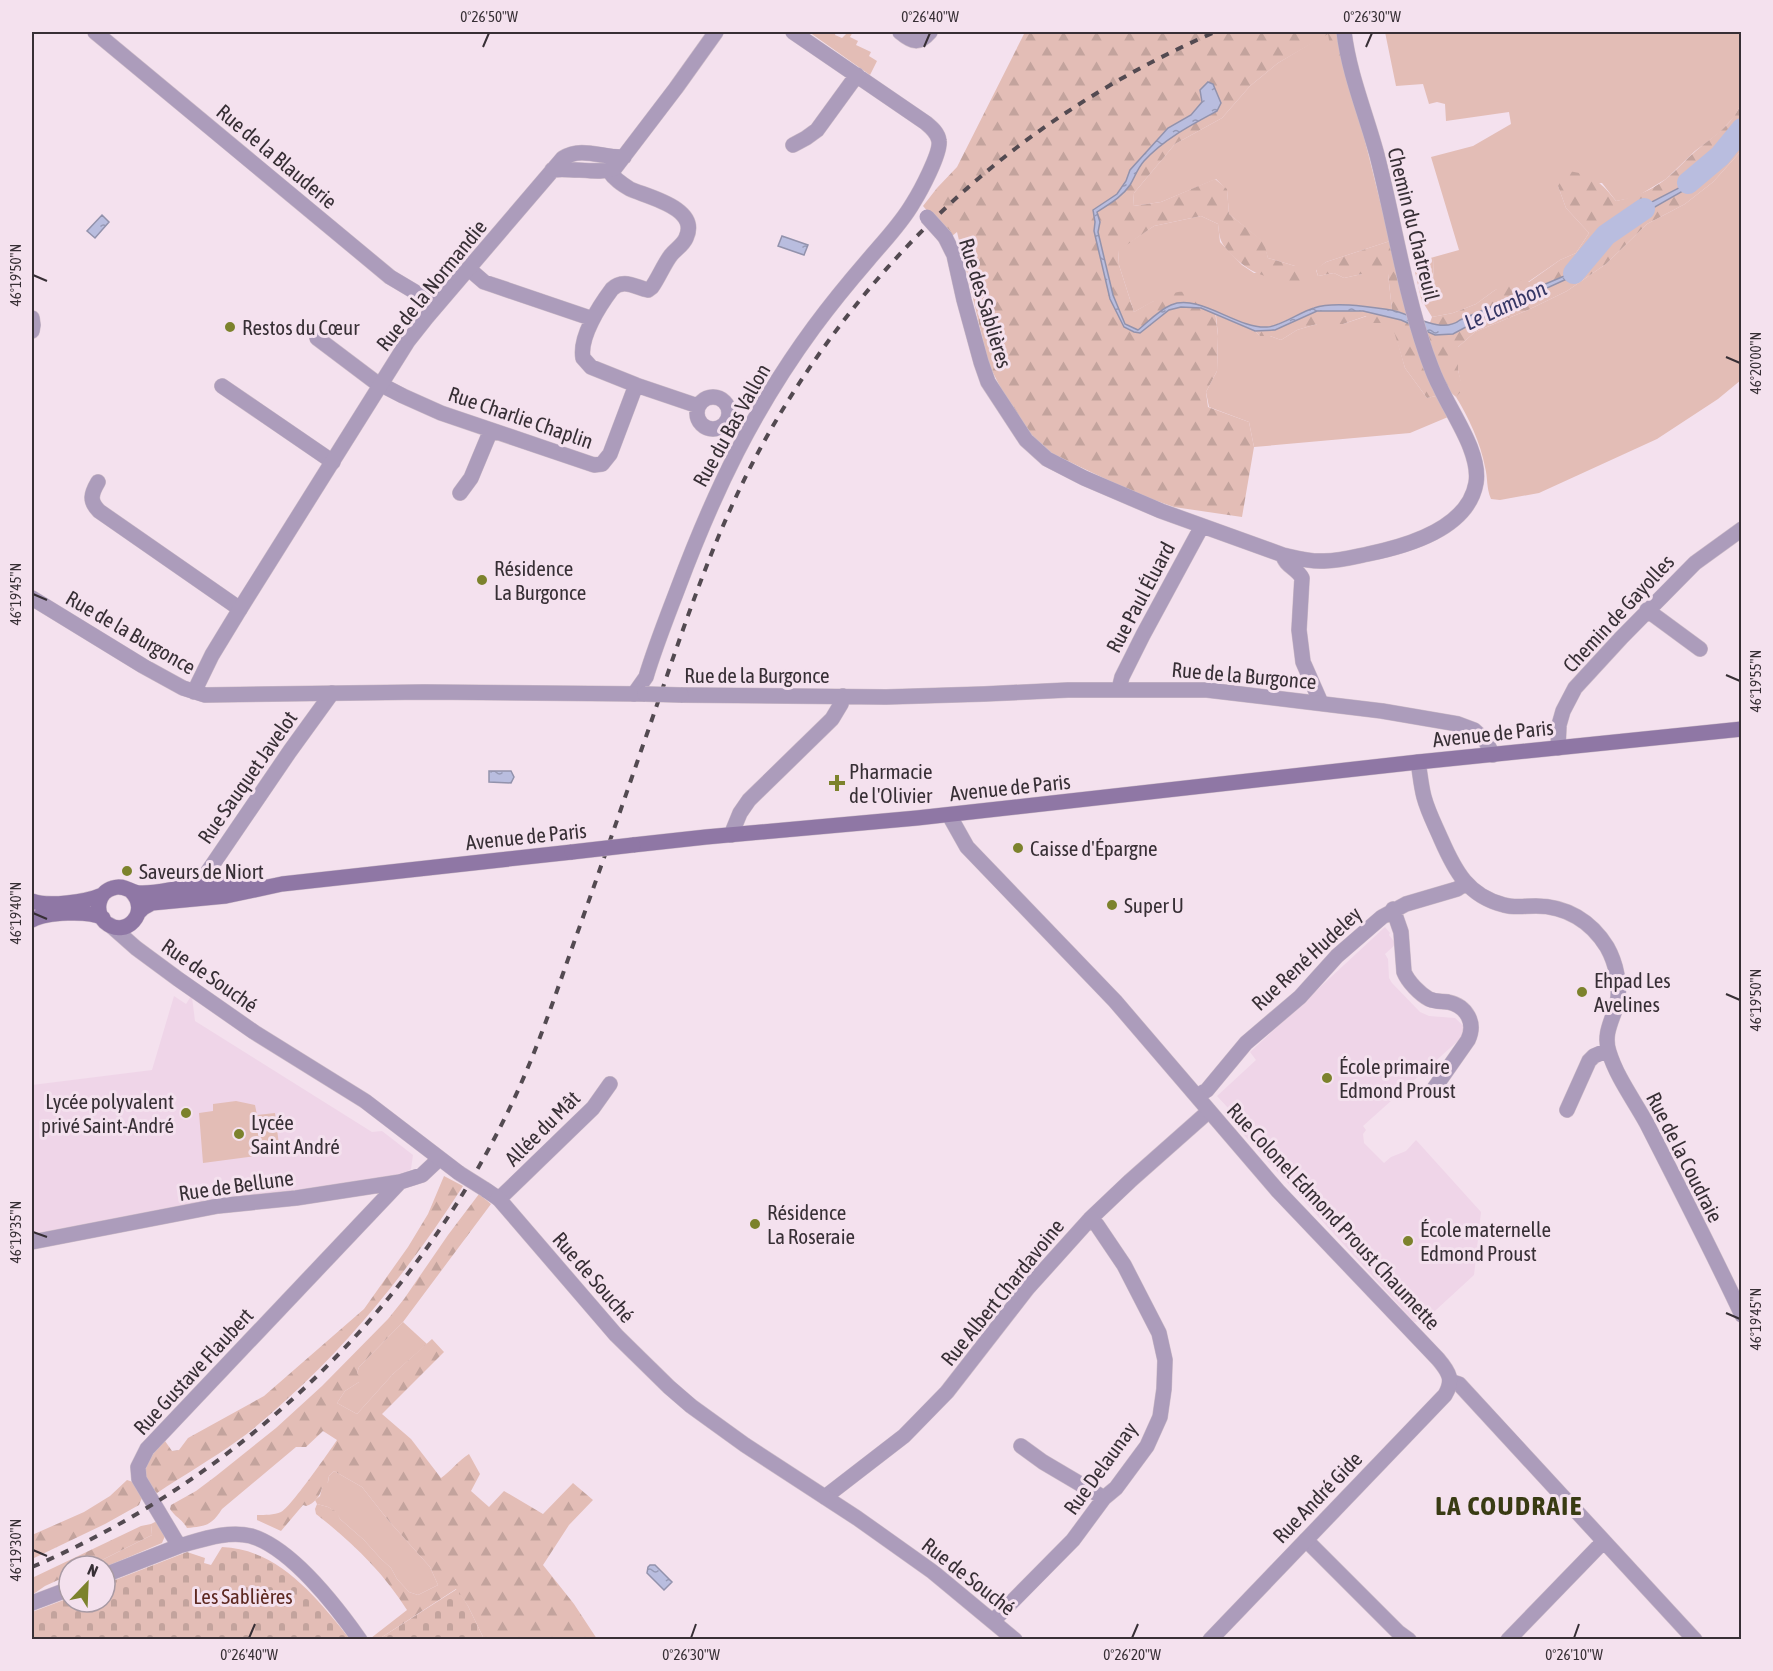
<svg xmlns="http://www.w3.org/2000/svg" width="1773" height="1671" viewBox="0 0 1773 1671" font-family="'Asap Condensed',sans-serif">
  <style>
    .built { fill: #efd5e8 }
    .green { fill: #e3bdb6 }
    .forest { fill: url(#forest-firs) }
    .cemetery { fill: url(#cemetery-stones) }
    .water { fill: url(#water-ripples); stroke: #9292ac; stroke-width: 1.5 }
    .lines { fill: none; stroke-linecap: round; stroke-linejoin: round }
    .river { stroke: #b9bddf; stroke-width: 22 }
    .minor-casing { stroke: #cebdc9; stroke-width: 16 }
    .tertiary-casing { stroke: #cebdc9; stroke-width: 16 }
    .secondary-casing { stroke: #cebdc9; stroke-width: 16 }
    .minor { stroke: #ac9cbb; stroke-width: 15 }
    .tertiary { stroke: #ac9cbb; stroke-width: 15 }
    .secondary { stroke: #8f77a5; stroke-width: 15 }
    .rail { stroke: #534a51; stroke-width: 4; stroke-dasharray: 8 8; stroke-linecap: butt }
    .minor-bridge-casing { stroke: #cebdc9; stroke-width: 16; stroke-linecap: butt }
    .tertiary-bridge-casing { stroke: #cebdc9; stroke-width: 16; stroke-linecap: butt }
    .secondary-bridge-casing { stroke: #cebdc9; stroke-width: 16; stroke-linecap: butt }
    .minor-bridge { stroke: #ac9cbb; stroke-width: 15 }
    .tertiary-bridge { stroke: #ac9cbb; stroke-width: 15 }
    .secondary-bridge { stroke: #8f77a5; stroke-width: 15 }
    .ticks { fill: none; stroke: #372f35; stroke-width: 2 }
    .poi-dot { fill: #7c822c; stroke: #f4e1ee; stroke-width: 2 }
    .labels { text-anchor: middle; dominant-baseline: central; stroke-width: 6; stroke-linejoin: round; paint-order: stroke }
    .street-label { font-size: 21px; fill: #372f35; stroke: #f4e1ee }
    .poi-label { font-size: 21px; fill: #372f35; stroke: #f4e1ee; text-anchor: start }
    .park-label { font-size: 21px; fill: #5d2820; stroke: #f4e1ee }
    .water-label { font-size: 22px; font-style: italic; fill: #363765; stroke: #f4e1ee }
    .district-label { font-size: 27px; font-weight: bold; letter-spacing: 1.5px; fill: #393b13; stroke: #f4e1ee }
    .neatline { fill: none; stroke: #372f35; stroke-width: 2 }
    .ticks-label { font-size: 15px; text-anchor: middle; fill: #372f35 }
  </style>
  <defs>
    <pattern id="forest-firs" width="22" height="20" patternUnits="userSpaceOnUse" patternTransform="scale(1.5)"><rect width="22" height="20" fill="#e3bdb6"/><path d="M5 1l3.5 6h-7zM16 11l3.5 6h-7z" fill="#c3a39d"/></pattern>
    <pattern id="cemetery-stones" width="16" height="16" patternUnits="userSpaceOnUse" patternTransform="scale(1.5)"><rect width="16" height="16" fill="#e3bdb6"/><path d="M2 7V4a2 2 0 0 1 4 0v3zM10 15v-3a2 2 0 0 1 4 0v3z" fill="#c3a39d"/></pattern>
    <pattern id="water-ripples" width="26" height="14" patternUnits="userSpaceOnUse" patternTransform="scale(1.5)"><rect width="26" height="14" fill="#b9bddf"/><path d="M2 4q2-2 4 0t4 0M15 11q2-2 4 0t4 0" fill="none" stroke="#979ab6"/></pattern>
  </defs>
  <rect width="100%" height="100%" fill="#f4e1ee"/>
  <!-- built -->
  <path class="built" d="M1385 927 1390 933 1389 935 1396 944 1385 954 1388 959 1389 978 1392 983 1420 1012 1429 1016 1455 1018 1469 1031 1363 1126 1366 1130 1363 1134 1364 1143 1384 1163 1391 1157 1406 1151 1416 1140 1481 1212 1474 1275 1424 1321 1414 1322 1245 1136 1225 1112 1228 1108 1217 1096 1256 1060 1250 1052Z
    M174 996 186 1004 191 996 192 997 195 1021 372 1132 382 1131 413 1155 411 1169 399 1177 215 1201 32 1234V1085L152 1070Z"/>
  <!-- green -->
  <path class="green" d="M809 32H836L835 35 842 38 848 32H853L850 37 858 41 856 45 871 52 869 56 877 61 870 75Z
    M1385 32H1741V104L1735 116 1719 133 1695 151 1666 179 1636 197 1616 201 1602 183 1558 186 1566 208 1589 233 1576 253 1560 260 1528 282 1495 290 1476 304 1453 313 1432 317 1424 304 1433 296 1434 257 1459 250 1431 157 1473 146 1511 124 1509 112 1446 121 1445 104 1437 102 1429 104 1423 84 1396 86Z
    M1328 33 1347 69 1390 241 1326 262 1316 270 1318 276 1334 273 1344 278 1362 274H1388L1392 310 1350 306 1315 307 1271 327 1255 328 1215 311 1154 301 1134 312 1119 265 1118 250 1154 226 1201 216 1218 224 1220 242 1242 265 1254 273 1295 266 1268 258 1263 242 1229 214 1227 190 1216 179 1161 202 1133 206 1134 193 1175 144 1222 118 1250 86 1278 63Z
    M1741 151V380L1718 399 1657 439 1539 493 1500 500 1491 499C1486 487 1488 478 1485 467 1481 444 1468 416 1456 397L1462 389 1458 370V347L1475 332 1528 310 1567 291 1606 264 1647 224 1685 204 1713 182Z
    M1216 315 1255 331 1260 336H1270L1281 340 1297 330 1317 324H1343L1367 316 1391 318 1405 368 1427 398 1436 396 1448 417 1410 433 1254 447 1249 422 1209 407 1206 392 1217 371 1218 336Z
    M236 1101 255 1105 257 1115 275 1113 280 1153 203 1163 199 1113 213 1111V1104Z
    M403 1322 427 1344 393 1374 357 1414 337 1403 345 1391 359 1382 357 1373 359 1367Z
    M334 1471 362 1487 388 1520 430 1567 438 1585 418 1595 409 1592 397 1579 391 1568 381 1559 364 1540 340 1519 336 1512 328 1507 317 1504 315 1500 320 1496 322 1488 328 1482 329 1476Z
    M159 1520 165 1536 162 1543 105 1567V1566H90L152 1535 151 1524Z"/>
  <!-- forest -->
  <path class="forest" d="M1025 32H1336L1347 69 1332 57 1328 34 1278 63 1250 86 1222 118 1175 144 1134 193 1133 206 1161 202 1215 179 1227 189 1229 214 1264 242 1268 258 1295 266 1303 276 1299 284C1272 278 1254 277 1234 257 1221 243 1220 243 1218 224L1201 216 1154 226 1118 251 1119 265 1134 312C1146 305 1164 294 1178 292 1189 290 1204 298 1214 302L1218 336 1217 371 1206 392 1208 407 1249 422 1254 447 1242 517 1174 507 1137 494 1051 453 1031 436 1007 400 989 365 957 232 952 236 929 213 923 206 937 188 957 167Z
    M1741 104V151L1713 182 1685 204 1647 224 1606 264 1567 291 1528 310 1475 332 1458 347V370L1463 389 1456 397 1448 390 1436 396 1427 398 1405 368 1390 318 1382 323H1372L1366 316 1343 324H1317L1297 330 1281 340 1270 336H1260L1255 331 1275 330 1317 311H1363L1401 320 1427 331 1432 317 1453 313 1476 304 1495 290 1515 280 1529 282 1560 260 1576 253 1589 233 1566 208 1558 186 1567 171C1591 173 1602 183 1616 201 1635 197 1650 191 1666 179 1677 170 1686 159 1697 150 1715 135 1731 126 1741 104Z
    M1390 241 1413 316 1392 310 1388 274H1362L1344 278 1334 273 1318 276 1316 269 1326 262Z
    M1434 257 1433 296 1424 304 1422 303 1413 263Z
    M444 1176 463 1186C413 1264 356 1337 286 1400 271 1414 255 1428 237 1441 212 1459 184 1475 157 1493 152 1490 150 1488 148 1483 140 1466 154 1452 165 1441L172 1451 179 1450 188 1438 264 1396 364 1309 408 1247 428 1214Z
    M479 1194 491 1204 403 1322 359 1367 357 1373 360 1378 359 1382 345 1391 337 1403 357 1414 393 1374 432 1339 444 1352 382 1414 411 1439 441 1478C451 1471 458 1461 469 1454L480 1474 471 1491 489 1507 504 1491 543 1514 573 1483 593 1500 569 1525 543 1565 574 1604 597 1639H484L468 1606 456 1589 379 1639H372L371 1638 407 1610C383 1572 351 1541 316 1514L315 1509 317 1504 328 1507 337 1512 340 1519 364 1540 381 1559 391 1568 397 1579 409 1592 418 1595 438 1585 430 1567 388 1520 362 1487 334 1471 329 1476 327 1486 322 1488C320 1496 314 1504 306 1506L303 1505 281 1531 257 1520V1515C265 1515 274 1515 281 1512 290 1508 329 1452 337 1440L323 1431 306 1447H296L222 1509C211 1526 206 1526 187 1528 181 1518 176 1518 170 1509L171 1505 196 1491 216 1476 276 1428 322 1386 388 1319 404 1299 448 1235Z
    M127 1480 133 1482 142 1498 139 1505 105 1524 32 1559V1535L84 1512 110 1496Z
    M151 1524 152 1535 90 1566H69V1575L45 1586 32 1595V1578L141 1526Z"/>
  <!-- cemetery -->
  <path class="cemetery" d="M222 1547C279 1549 317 1598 350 1639H32V1612L69 1598V1602H105V1584L187 1552 205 1558 204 1563 211 1565Z
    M457 1589 468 1606 484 1639H379Z"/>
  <!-- water -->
  <path class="water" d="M1208 82 1213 84 1221 103 1217 111C1191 125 1164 139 1144 161 1137 169 1135 177 1130 185 1122 197 1109 204 1097 212L1100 222 1098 232 1113 295 1125 324 1138 330C1148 322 1159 310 1171 305 1199 293 1237 329 1267 327 1279 327 1300 312 1314 308 1334 301 1370 307 1391 310 1412 314 1441 335 1460 320L1569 274 1636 210 1679 188 1729 143 1741 128V133L1683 191 1623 225 1571 277 1490 314 1453 334 1435 335 1401 320 1363 311H1317L1275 330 1255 331 1201 308 1181 307 1169 310 1140 333 1134 332 1124 327 1110 299 1094 231 1095 222 1093 210 1117 194 1126 181 1130 170 1168 128 1191 115 1202 102 1200 90Z
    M102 215 109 222 95 238 87 231Z
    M782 236 808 245 804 255 778 246Z
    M489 771H511L514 777 511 783 489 782Z
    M650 1565H655L672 1582 664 1590 647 1573 648 1567Z"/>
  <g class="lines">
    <!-- river -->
    <path class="river" d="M1688 183 1720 156 1742 129
      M1574 273 1606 235 1644 209"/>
    <!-- minor casing -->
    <g class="minor-casing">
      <path id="minor" d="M95 32 390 277 437 305
        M900 32C912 42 919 45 930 32
        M793 145 806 138 817 130 857 75
        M609 171C614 179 622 184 630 189 648 197 700 208 686 238 683 245 676 249 671 255 664 264 659 277 652 287L648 290C635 287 623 278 612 289 600 305 579 337 583 358L591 367 636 385 698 406
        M945 237 954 255 964 300 981 362 988 382 1026 440 1047 459 1084 478 1161 511 1283 555C1285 566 1297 568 1302 578L1299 630 1303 662 1321 703
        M469 269 484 282 493 285 593 319
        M32 318 33 325 32 331
        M317 338 374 381 403 396 441 413 594 465 602 464 610 454 636 385
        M222 386 333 462
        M697 413a16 16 0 1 1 32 0a16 16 0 1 1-32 0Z
        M98 482C91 494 89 501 99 511L240 609
        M460 493 471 478 491 430
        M1283 555C1296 558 1310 562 1324 561 1339 561 1354 557 1368 554 1407 546 1468 529 1476 483 1481 453 1452 414 1440 387 1434 376 1430 364 1426 353 1404 289 1394 221 1377 155 1366 114 1349 74 1344 32
        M1647 610 1700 649
        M1119 689 1122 677 1143 635 1202 526
        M634 694 646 677C655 647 667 617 678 588 714 492 753 410 814 327 831 304 849 282 868 260 883 242 901 224 913 203 920 192 941 153 939 141 938 133 932 128 926 123L793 32
        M1558 748 1559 725 1563 711 1575 688 1621 638 1695 563 1742 529
        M1418 762C1420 773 1421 786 1424 797 1428 812 1435 825 1441 839 1455 871 1468 896 1504 905 1514 908 1525 906 1536 906 1566 906 1591 921 1607 947 1616 963 1621 985 1617 1004 1612 1021 1603 1034 1609 1052 1617 1078 1634 1100 1647 1124 1679 1187 1712 1251 1742 1315
        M198 886 290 751 332 693
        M1393 909 1401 932 1404 972C1408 982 1420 994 1429 999 1436 1002 1441 1001 1448 1002 1467 1006 1476 1023 1468 1040L1433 1090
        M1197 1096 1207 1090 1246 1043 1300 997 1337 956 1382 917 1406 904 1457 889 1466 883
        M1567 1110 1589 1061 1594 1056 1608 1050
        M499 1199 593 1108 610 1084
        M32 1242 218 1206 296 1198 400 1182 422 1175 439 1159
        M1450 1381 1459 1384 1695 1640
        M1021 1446 1043 1462 1104 1498
        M825 1497 904 1436 947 1392 1027 1289 1090 1219 1130 1181 1209 1111
        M1306 1540 1398 1632 1409 1640
        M105 1575 179 1546
        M32 1603 69 1589
        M993 1621 1073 1540 1104 1498 1116 1488 1147 1446 1160 1417 1164 1389 1165 1360 1159 1333 1124 1265 1097 1225 1090 1219
        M360 1640C336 1606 291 1548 251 1536 228 1530 201 1540 179 1546L139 1479 138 1467 147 1449 400 1182
        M1508 1640 1603 1542"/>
    </g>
    <!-- tertiary casing -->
    <g class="tertiary-casing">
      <path id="tertiary" d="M552 170C570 167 602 175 615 168L676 88 716 32
        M32 598 143 666 183 688 205 695 424 692 645 694
        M194 692 212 655 240 609 408 341 427 317 563 158C582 146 602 158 624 157
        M681 695 886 697 984 694 1068 690H1207L1382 711 1458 724 1474 730 1485 740 1493 755
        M949 815 967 847 1115 1001 1278 1191 1438 1359C1449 1372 1454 1380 1445 1395L1210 1640
        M731 835 740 813 749 800 832 719 841 704 843 696
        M110 925 136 948 178 979 254 1032 365 1101 459 1173
        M486 1190 499 1199 616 1335 669 1387 691 1406 745 1445 857 1518 933 1572 1015 1640"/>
    </g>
    <!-- secondary casing -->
    <g class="secondary-casing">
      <path id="secondary" d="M633 845 706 837 917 818 1418 762 1742 729
        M131 891C152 912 125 940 105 922 94 911 98 892 113 888 123 884 130 892 139 893 152 894 168 890 181 888 206 885 230 883 255 883
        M32 901C48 907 86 902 102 895
        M138 913 143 908 152 903 226 896 282 884 572 852
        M32 920C46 912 89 910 103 918"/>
    </g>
    <!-- minor -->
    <use href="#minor" class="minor"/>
    <!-- tertiary -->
    <use href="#tertiary" class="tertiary"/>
    <!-- secondary -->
    <use href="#secondary" class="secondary"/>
    <!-- rail -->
    <path class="rail" d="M32 1567C244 1476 416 1308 514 1099 537 1050 554 999 572 948 596 881 619 815 642 748 679 643 711 536 766 438 838 310 941 195 1064 114 1112 82 1162 55 1215 32"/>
    <!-- minor-bridge casing -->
    <g class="minor-bridge-casing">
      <path id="minor-bridge" d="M927 217 945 237"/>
    </g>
    <!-- tertiary-bridge casing -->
    <g class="tertiary-bridge-casing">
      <path id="tertiary-bridge" d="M645 694 681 695
        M459 1173 486 1190"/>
    </g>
    <!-- secondary-bridge casing -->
    <g class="secondary-bridge-casing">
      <path id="secondary-bridge" d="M572 852 633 845"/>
    </g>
    <!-- minor-bridge -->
    <use href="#minor-bridge" class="minor-bridge"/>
    <!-- tertiary-bridge -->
    <use href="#tertiary-bridge" class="tertiary-bridge"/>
    <!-- secondary-bridge -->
    <use href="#secondary-bridge" class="secondary-bridge"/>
  </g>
  <!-- ticks -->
  <path class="ticks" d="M483 47 489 33M924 47 930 33M1366 47 1372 33M33 275 47 281M1726 357 1740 363M33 594 47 600M1726 675 1740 681M33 913 47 919M1726 994 1740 1000M33 1232 47 1237M1726 1313 1740 1319M33 1550 47 1556M249 1638 255 1624M691 1638 696 1624M1132 1638 1138 1624M1574 1638 1579 1624"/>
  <!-- markers -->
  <g class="poi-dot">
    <circle cx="230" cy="327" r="6"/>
    <circle cx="482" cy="580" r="6"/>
    <path d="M834 774h6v6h6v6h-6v6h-6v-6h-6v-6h6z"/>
    <circle cx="1018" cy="848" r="6"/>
    <circle cx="127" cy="871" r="6"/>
    <circle cx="1112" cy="905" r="6"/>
    <circle cx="1582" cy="992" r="6"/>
    <circle cx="1327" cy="1078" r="6"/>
    <circle cx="186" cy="1113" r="6"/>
    <circle cx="239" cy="1134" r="6"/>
    <circle cx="755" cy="1224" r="6"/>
    <circle cx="1408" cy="1241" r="6"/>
  </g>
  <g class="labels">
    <!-- street labels -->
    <g class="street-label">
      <text transform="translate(277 156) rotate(40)">Rue de la Blauderie</text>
      <text transform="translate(1414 224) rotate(76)">Chemin du Chatreuil</text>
      <text transform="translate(431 285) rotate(-51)">Rue de la Normandie</text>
      <text transform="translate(986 303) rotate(73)">Rue des Sablières</text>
      <text transform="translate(521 417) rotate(19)">Rue Charlie Chaplin</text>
      <text transform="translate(731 425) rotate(-61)">Rue du Bas Vallon</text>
      <text transform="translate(1140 597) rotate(-62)">Rue Paul Éluard</text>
      <text transform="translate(1618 613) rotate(-47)">Chemin de Gayolles</text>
      <text transform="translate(131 632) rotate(30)">Rue de la Burgonce</text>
      <text x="757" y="675">Rue de la Burgonce</text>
      <text transform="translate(1244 675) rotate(5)">Rue de la Burgonce</text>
      <text transform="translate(1493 733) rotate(-6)">Avenue de Paris</text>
      <text transform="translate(247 777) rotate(-55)">Rue Sauquet Javelot</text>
      <text transform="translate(1010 787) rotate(-6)">Avenue de Paris</text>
      <text transform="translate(526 836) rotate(-6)">Avenue de Paris</text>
      <text transform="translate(1306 958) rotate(-43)">Rue René Hudeley</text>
      <text transform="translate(210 975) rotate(35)">Rue de Souché</text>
      <text transform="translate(542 1128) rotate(-45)">Allée du Mât</text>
      <text transform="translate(1685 1157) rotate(63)">Rue de la Coudraie</text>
      <text transform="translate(236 1185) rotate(-8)">Rue de Bellune</text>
      <text transform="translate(1334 1216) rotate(47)">Rue Colonel Edmond Proust Chaumette</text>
      <text transform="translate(594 1277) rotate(49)">Rue de Souché</text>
      <text transform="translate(1002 1292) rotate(-51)">Rue Albert Chardavoine</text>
      <text transform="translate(193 1371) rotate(-47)">Rue Gustave Flaubert</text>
      <text transform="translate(1100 1468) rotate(-54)">Rue Delaunay</text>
      <text transform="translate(1317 1497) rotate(-46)">Rue André Gide</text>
      <text transform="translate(969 1576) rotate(38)">Rue de Souché</text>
    </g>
    <!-- poi labels -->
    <g class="poi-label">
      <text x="242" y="327">Restos du Cœur</text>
      <text x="494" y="568">Résidence<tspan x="494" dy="24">La Burgonce</tspan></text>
      <text x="849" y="771">Pharmacie<tspan x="849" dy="24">de l'Olivier</tspan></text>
      <text x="1030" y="848">Caisse d'Épargne</text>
      <text x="139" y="871">Saveurs de Niort</text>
      <text x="1124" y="905">Super U</text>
      <text x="1594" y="980">Ehpad Les<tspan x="1594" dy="24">Avelines</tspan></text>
      <text x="1339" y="1066">École primaire<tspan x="1339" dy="24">Edmond Proust</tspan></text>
      <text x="174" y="1101" text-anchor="end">Lycée polyvalent<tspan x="174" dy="24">privé Saint-André</tspan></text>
      <text x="251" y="1122">Lycée<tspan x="251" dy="24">Saint André</tspan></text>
      <text x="767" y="1212">Résidence<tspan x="767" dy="24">La Roseraie</tspan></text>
      <text x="1420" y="1229">École maternelle<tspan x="1420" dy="24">Edmond Proust</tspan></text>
    </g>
    <!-- park labels -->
    <g class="park-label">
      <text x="243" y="1596">Les Sablières</text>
    </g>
    <!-- water labels -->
    <g class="water-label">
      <text transform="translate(1505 305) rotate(-25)">Le Lambon</text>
    </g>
    <!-- district labels -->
    <g class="district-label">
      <text x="1509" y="1505">LA COUDRAIE</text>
    </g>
  </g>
  <!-- border -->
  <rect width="1773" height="1671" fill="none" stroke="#f4e1ee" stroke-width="66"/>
  <!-- north arrow -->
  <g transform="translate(87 1584) rotate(23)"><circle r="28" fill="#f4e1ee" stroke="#a89aa4" stroke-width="1.5"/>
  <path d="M0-4.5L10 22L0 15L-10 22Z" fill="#7c822c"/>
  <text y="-9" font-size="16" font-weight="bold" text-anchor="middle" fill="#372f35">N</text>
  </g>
  <rect x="33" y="33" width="1707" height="1605" class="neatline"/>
  <g class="ticks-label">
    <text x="489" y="22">0°26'50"W</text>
    <text x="930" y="22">0°26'40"W</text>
    <text x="1372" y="22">0°26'30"W</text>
    <text transform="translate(16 275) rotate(-90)" y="5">46°19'50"N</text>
    <text transform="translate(1756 363) rotate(-90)" y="5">46°20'00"N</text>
    <text transform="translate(16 594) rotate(-90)" y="5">46°19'45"N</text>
    <text transform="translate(1756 681) rotate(-90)" y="5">46°19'55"N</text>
    <text transform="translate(16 913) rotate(-90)" y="5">46°19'40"N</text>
    <text transform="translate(1756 1000) rotate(-90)" y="5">46°19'50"N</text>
    <text transform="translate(16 1232) rotate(-90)" y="5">46°19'35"N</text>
    <text transform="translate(1756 1319) rotate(-90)" y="5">46°19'45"N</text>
    <text transform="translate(16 1550) rotate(-90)" y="5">46°19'30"N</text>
    <text x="249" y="1660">0°26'40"W</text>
    <text x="691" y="1660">0°26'30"W</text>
    <text x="1132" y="1660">0°26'20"W</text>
    <text x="1574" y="1660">0°26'10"W</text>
  </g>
</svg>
